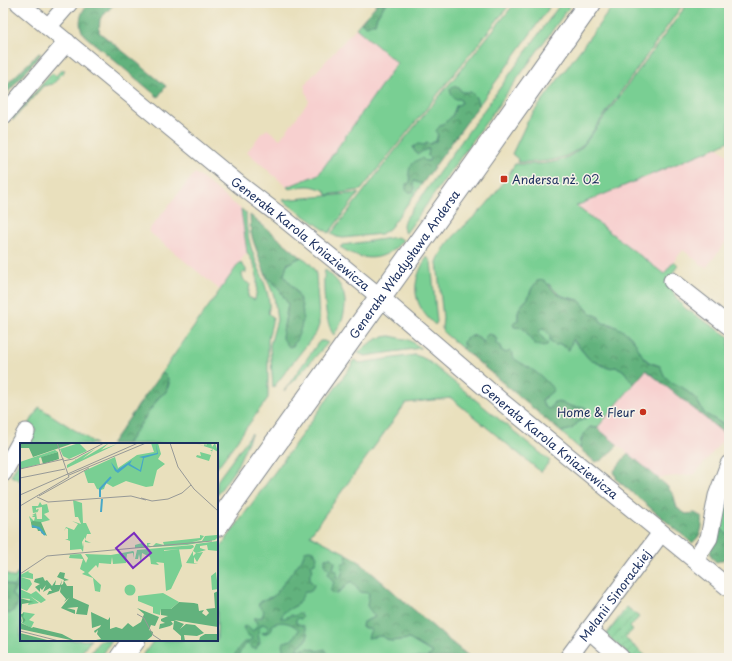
<svg xmlns="http://www.w3.org/2000/svg" width="732" height="661" viewBox="0 0 732 661" font-family="'Playpen Sans',sans-serif">
  <style>
    .built { fill: #f7d0cf }
    .grass { fill: #79cf93; stroke: #4a7f78 }
    .forest { fill: url(#forest-crowns); stroke: #3e706e }
    .garden { fill: url(#garden-furrows); stroke: #4a7f78 }
    .lines { fill: none; stroke-linecap: round; stroke-linejoin: round }
    .minor-casing { stroke: #82888e; stroke-width: 19 }
    .secondary-casing { stroke: #82888e; stroke-width: 24 }
    .minor { stroke: #fff; stroke-width: 17 }
    .secondary { stroke: #fff; stroke-width: 22 }
    .poi-dot { fill: #c8321e; stroke: #f7f3e8; stroke-width: 1.5 }
    .labels { text-anchor: middle; dominant-baseline: central; stroke-width: 3; stroke-linejoin: round; paint-order: stroke }
    .poi-label { font-size: 12px; fill: #1b2f5e; stroke: #f7f3e8; text-anchor: start }
    .street-label { font-size: 12px; fill: #1b2f5e; stroke: #f7f3e8 }
    .inset-river { fill: none; stroke: #47a7c7; stroke-width: 2 }
    .inset-road { fill: none; stroke: #979997; stroke-width: 1 }
    .view { fill: #7b2cbf; fill-opacity: 0.15; stroke: #7b2cbf; stroke-width: 2 }
    .inset-edge { fill: none; stroke: #1b2f5e; stroke-width: 2 }
  </style>
  <defs>
    <pattern id="forest-crowns" width="20" height="18" patternUnits="userSpaceOnUse"><rect width="20" height="18" fill="#62b27d"/><path d="M2 6a3 3 0 1 1 6 0M12 15a3 3 0 1 1 6 0" fill="none" stroke="#50916a"/></pattern>
    <pattern id="garden-furrows" width="10" height="10" patternUnits="userSpaceOnUse"><rect width="10" height="10" fill="#79cf93"/><path d="M-1 1l2-2M0 10L10 0M9 11l2-2" fill="none" stroke="#62a87b"/></pattern>
  </defs>
  <rect width="100%" height="100%" fill="#f7f3e8"/>
  <filter id="ink" filterUnits="userSpaceOnUse"><feTurbulence type="fractalNoise" baseFrequency=".025" numOctaves="2"/><feDisplacementMap in="SourceGraphic" scale="8" xChannelSelector="R" yChannelSelector="G"/><feConvolveMatrix kernelMatrix="1 2 1 2 8 2 1 2 1" color-interpolation-filters="sRGB"/></filter>
  <filter id="wash" filterUnits="userSpaceOnUse"><feTurbulence type="fractalNoise" baseFrequency=".012" numOctaves="4" result="noise"/><feDisplacementMap in="SourceGraphic" scale="16" xChannelSelector="R" yChannelSelector="G"/><feGaussianBlur stdDeviation="0.9" result="paint"/><feColorMatrix in="noise" values="0 0 0 0 0 0 0 0 0 0 0 0 0 0 0 0 0 1.4 0 .05"/><feComposite in="paint" operator="in"/></filter>
  <g filter="url(#wash)">
    <rect width="100%" height="100%" fill="#e9e0bd"/>
    <!-- built -->
    <path class="built" d="M356 28 397 63 319 174 287 187 247 152 263 131 264 132 267 129 280 139 309 101 304 85Z
      M717 147 729 156V238L706 268 683 250 664 274 576 206Z
      M195 173 241 209 247 252 220 290 148 231Z
      M646 370 727 435 695 474 658 478 597 428Z"/>
    <!-- grass -->
    <path class="grass" d="M386 3H511L361 190 327 195C325 188 323 190 318 188 307 184 301 187 289 189L287 187 319 174 397 63 356 28 361 22 366 26 375 23 377 16Z
      M515 3H542L549 8 479 105 475 96 460 99 462 103 456 106C453 116 449 121 440 125L436 141 430 144 425 150 429 149 428 156 430 158 429 161H425L410 177 411 180 410 183 413 184 414 181 422 184 390 228 386 231 381 234 343 238 337 237 331 234 390 157Z
      M561 3H572L406 233 404 232 403 225 404 221Z
      M615 3H684L583 145C562 163 543 162 517 162L518 159 512 154 528 120Z
      M688 3H729V141L717 147 576 206 664 274 674 261 678 265C666 282 671 295 686 309L729 337V428L704 413 696 399 682 387 672 383 664 375 660 366 649 362 640 354 635 343 611 324 602 323 598 316 591 314 579 300C563 296 561 298 549 284L532 288 528 298 520 307 518 312V320L536 345 538 332 543 328 550 335 555 345 560 344 569 350 572 339 589 359 608 368 617 367 623 370 634 384 597 428 590 427 581 439 580 449 561 432 572 429 578 422 586 418 584 407C569 409 566 402 554 402L551 408 548 409 543 405 542 400 547 397 526 366 517 362 512 357 501 350 483 344 479 337 474 335 463 342 464 350 443 332 442 328 443 318 437 262C445 240 470 222 486 205 497 193 506 178 515 164 543 164 561 166 583 146Z
      M61 70H65L53 84 43 86 13 120 12 119 52 73 56 76Z
      M359 193 329 233 282 200Z
      M241 209 246 213C246 223 247 233 250 244 254 261 274 296 268 313L273 318 268 339V398L217 468V444H127L159 397C169 389 174 382 162 372L240 262 246 269V273L244 272 242 274C243 280 245 282 250 284L248 297 255 300 257 288V277L254 264 247 252Z
      M397 237 403 240C384 263 363 262 340 247L343 245Z
      M301 257C309 261 313 266 316 274L319 317V325L316 333 273 388 270 345 277 320 274 296 266 276 278 287 288 304 282 337 297 292 283 276 287 264Z
      M427 257 431 262 437 322 435 325C412 304 410 283 427 257Z
      M325 270C350 288 350 311 334 335 325 325 322 283 325 270Z
      M390 336 409 340 421 348 365 356 358 353C368 344 376 337 390 336Z
      M320 341H324L328 343 284 391 318 343Z
      M415 355 421 357 427 360 550 461 541 472 451 398 406 403 310 535 347 554C347 563 343 569 342 577L336 578 333 569 335 562 331 558H325L330 570 328 574 334 583 338 594 351 580 360 592 370 593 375 617 363 622 362 627 371 629 381 636 391 641 409 639 433 653 426 658H141L154 640H217V552L352 365 351 364 354 360 360 363Z
      M39 407 96 444H28L36 430 28 426Z
      M252 433 236 468 217 495V481Z
      M21 457V481L11 476Z
      M728 499 729 536 720 528Z
      M21 569V577L13 587 3 582V572L14 578Z
      M21 584V640H91L77 658H3V610L9 614C15 610 18 607 18 600L11 595 18 586Z
      M100 640H112L99 658H87Z"/>
    <!-- forest -->
    <path class="forest" d="M89 3H115L100 19 99 32 166 86 158 97 84 35C77 24 80 12 89 3Z
      M378 3H386L377 16 375 23 366 26 361 22Z
      M39 53 41 54 3 98V88Z
      M453 86 459 88 462 92H471L475 96 479 105 422 184 414 181 413 184 415 188 413 192H409L406 190V184L410 183C411 179 409 176 409 172 409 165 416 160 422 158L425 161H429L430 158 428 156 429 149 425 150 418 154 415 152 413 147 418 144 425 145 426 143 430 144 436 141 438 136 436 131C444 119 451 124 456 106L462 103 460 99H455L451 94 450 89Z
      M250 215 301 257 287 264 284 276C288 281 294 287 297 293 307 312 303 328 293 346L289 347 282 337 288 304 278 287 266 276 254 243 251 233Z
      M544 280 557 294 564 297 579 300 591 314 598 316 602 323C616 325 629 332 636 344 640 351 642 357 648 362 652 364 656 365 660 366L664 375 672 383 682 387 696 399 704 413 729 428V440L727 442 723 439 726 435 646 370 634 384 623 370 617 367 608 368 589 359 573 339 569 350 560 344 555 345 550 342V335L543 328 538 332 548 344 544 347 536 345 523 328 514 327 513 324 518 320V312L520 307 528 298 532 288 537 281Z
      M488 334 493 335 497 339 495 343 500 346 501 350 506 353 510 351 513 353V357C517 362 521 362 526 366 536 371 547 381 554 390L542 400 543 405 548 409 551 408 554 402C567 402 569 409 584 407L589 410 586 418 578 422 572 429 561 432 464 350 463 342C471 333 477 335 483 343L485 337Z
      M162 372 167 377 169 382 166 392 159 397 127 444H111Z
      M590 427 597 428 618 445 602 460 595 462 580 449C581 439 583 433 590 427Z
      M628 453 667 486 674 496 677 508 686 514 695 513 702 517C703 529 701 536 692 543L617 480 614 471Z
      M720 528 729 536C729 549 732 559 716 562 704 552 714 540 720 528Z
      M309 550 314 551 317 557 315 563 311 565 313 569 310 574V581L314 584 313 589 309 592H305L297 605 284 612 281 618H285L291 615 295 616 298 613H300L303 617 301 619 298 618 296 620V623L304 626 308 635 306 641 300 645 297 650 309 648 318 651 325 649 328 655 324 658H285L282 645 284 642 292 640 299 630C292 623 283 620 273 624L271 631 264 634 262 633 267 631 269 626 262 624C257 630 258 635 260 642L256 649 252 648 248 644 244 645 237 658H232C237 653 238 647 244 642H249L252 638 250 636 248 637 243 627 247 626 252 631 255 629 258 623 254 620V618L262 617 264 611 258 605C263 598 267 599 274 596L302 559 305 551Z
      M347 554 356 559 445 637 471 658H426L433 653 409 639 391 641 381 636 368 638 371 629 362 627 363 622 375 617 367 606 369 593 360 592 351 581 337 594 333 593 330 590 334 583 328 573 330 570 325 566V558H331L335 562 333 569 337 571 336 578 341 577 343 569 341 564 346 562Z
      M21 577V584L18 586 11 594 18 600C18 607 14 610 9 614L3 610V597L6 593 3 592V582L13 587Z"/>
    <!-- garden -->
    <path class="garden" d="M627 607 639 617 630 627 633 630 625 638 648 658H633L606 635Z"/>
  </g>
  <g filter="url(#ink)">
    <g class="lines">
      <!-- minor casing -->
      <g class="minor-casing">
        <g id="minor">
          <path id="s1" d="M19 3 240 185 283 218 380 297 502 402 729 588"/>
          <path d="M48 27 69 3"/>
          <path d="M3 116 67 42"/>
          <path d="M672 281 729 326"/>
          <path d="M3 473 26 432"/>
          <path d="M695 560 709 538 717 496 729 464"/>
          <path d="M589 630 621 658"/>
          <path id="s2" d="M568 658 661 533"/>
        </g>
      </g>
      <!-- secondary casing -->
      <g class="secondary-casing">
        <g id="secondary">
          <path id="s3" d="M217 525 483 154 590 3"/>
          <path d="M121 658 134 640"/>
        </g>
      </g>
      <!-- minor -->
      <use href="#minor" class="minor"/>
      <!-- secondary -->
      <use href="#secondary" class="secondary"/>
    </g>
  </g>
  <!-- markers -->
  <g class="poi-dot">
    <rect x="500" y="175" width="8" height="8" rx="2"/>
    <circle cx="643" cy="412" r="4"/>
  </g>
  <g class="labels">
    <!-- poi labels -->
    <g class="poi-label">
      <text x="512" y="179">Andersa nż. 02</text>
      <text x="635" y="412" text-anchor="end">Home &amp; Fleur</text>
    </g>
    <!-- street labels -->
    <g class="street-label">
      <text stroke="none"><textPath href="#s1" startOffset="364">Generała Karola Kniaziewicza</textPath></text>
      <text stroke="none"><textPath href="#s3" startOffset="321">Generała Władysława Andersa</textPath></text>
      <text stroke="none"><textPath href="#s1" startOffset="688">Generała Karola Kniaziewicza</textPath></text>
      <text stroke="none"><textPath href="#s2" startOffset="78">Melanii Sinorackiej</textPath></text>
    </g>
  </g>
  <!-- overview -->
  <g transform="translate(20 443)">
    <rect width="198" height="198" fill="#e9e0bd"/>
    <path d="M89 0 81 7 97 1 47 25V22L64 12 54 17 75 6 62 16ZM174 0 184 3 185 0 186 3 187 0H191L192 4 195 0 198 9 193 6 189 18 176 14 177 12 181 13 180 9 191 12 192 8H190L193 6ZM35 7 38 9 19 15 20 21 0 26V19ZM53 57 62 60 63 80H66L71 91H67L65 97 71 100 65 99V94L62 99 63 104 64 99 63 109 61 106 50 107V98L45 96H48V86L46 85 44 88 46 84 54 87 58 81 52 78 61 81 58 74H55ZM20 59 22 62 27 61 29 69 24 71 30 77 19 80 15 79 12 83 9 73 14 78 15 74H13L12 73 15 72H12L16 70 17 76H22V64L16 65V67L18 66 19 67 16 69 18 68V69L13 70 12 63H18ZM180 92 184 93 181 97 172 99 182 98 185 93 197 92V95L195 97 167 102 115 105V102L122 100 127 103V100H131L128 102 132 104 136 100 144 102 143 99 180 95ZM198 98V108L188 107 187 102 180 103V105L186 107 176 110 183 109 177 119 174 114V120L178 121 166 120 173 108V113L176 110 173 108 176 101ZM173 102 174 104 171 106 144 107V120L136 119 139 122 131 121 130 114 122 110 121 120 119 111 118 116H115L117 107ZM113 108 114 109V115L113 110 107 111 106 120 93 121 92 114 91 121 79 120 78 125 76 122 68 130 81 142 80 149 75 148 73 135 62 131 65 129 60 126 63 116 49 115 50 112H40L61 111 66 120 68 115 65 111 91 112ZM10 127 8 129 13 131V136L1 134 10 137 12 141 7 148 0 145V132ZM196 129 198 146 192 147 191 133ZM104.5 147a5.5 5.5 0 1 1 11 0a5.5 5.5 0 1 1-11 0ZM0 146 11 151 16 148 26 157 21 160 10 153 19 160 8 162 10 156 0 155ZM3 169 15 171 9 177 14 179 11 185 2 180V178L0 184 2 172V179L6 177 3 175Z" fill="#79cf93"/>
    <path d="M0 0H54L13 14 9 5H0ZM38 9 39 16 23 21 21 14ZM13 78 21 79 27 93 21 90 22 88H18L17 85H12L11 79ZM40 129 45 130 44 135 49 137 44 138 47 143H53V155L69 162 67 172 56 171 58 164 47 165 55 167V171L41 165 49 155 44 159 46 156 40 149 41 143 39 148 27 152 29 148H32L30 145 23 149 26 142 22 147 20 145V149L15 144 20 141 14 139 15 136 23 134 25 138 27 137 32 143 36 137 35 142H40L42 137 41 142 43 141 44 137 37 134ZM198 148V184L154 177 164 181 160 186 166 181 175 182 184 190 177 193 164 192 165 198H161V193L153 186 154 178H151L153 181 150 183 139 186 140 181 145 180 141 178V176L148 173 141 172V166H151L159 159 174 160 178 161 179 168 184 167 182 170 186 173 189 170 186 166 195 165 194 150ZM0 155 14 159 2 161 1 171 4 170 3 174 6 177 3 180 2 173 0 177ZM117 165 139 174 135 183 131 182 129 187 133 189 132 193 126 198H77L76 197 81 196 77 191 78 187 75 190 74 188 80 184 81 182 72 185 71 169 88 177 90 174V186L96 184 102 186 108 180 113 184 121 179 124 171ZM1 180 12 185 13 184 42 191 55 198 0 186ZM0 190 31 198H0ZM185 191H198V198H179L180 194Z" fill="#62b27d"/>
    <path d="M59 0 67 8 49 16 43 13 40 6ZM131 0H138L141 11 138 16 145 21 137 27 133 43 126 44 106 38 93 44 86 40 84 46 81 47 77 46 74 40H68L64 28 95 14 98 25 117 12 134 9Z" fill="#79cf93"/>
    <path d="M159 106 162 123 151 146 146 148 143 108ZM143 150 159 159 151 166H141L140 172 133 170V164L118 158V153Z" fill="#79cf93"/>
    <path d="M136 0 138 11 124 15 121 29 108 22 98 30 95 28 91 19 97 27 112 17 110 21 120 27 123 15 119 14 137 10Z" fill="#47a7c7"/>
    <path class="inset-river" d="M80 54V46L91 34M81 69 82 56M12 83 19 85 25 92"/>
    <path class="inset-road" d="M150 0 158 24 174 46 198 68M43 18 53 16 84 0M0 26 44 16M49 32 126 0M0 35 45 26M0 52 118 0M19 53 69 25M17 54 28 59 111 53 126 57M121 55 132 58 148 56 162 50 171 42M0 63 49 34 37 0M0 131 27 113 192 98M117 171 124 175 133 192 142 198M0 188 39 198"/>
    <path class="view" d="M114 90 131 110 113 125 96 105Z"/>
    <rect width="198" height="198" class="inset-edge"/>
  </g>
  <!-- margin -->
  <rect width="732" height="661" fill="none" stroke="#f7f3e8" stroke-width="16"/>
</svg>
